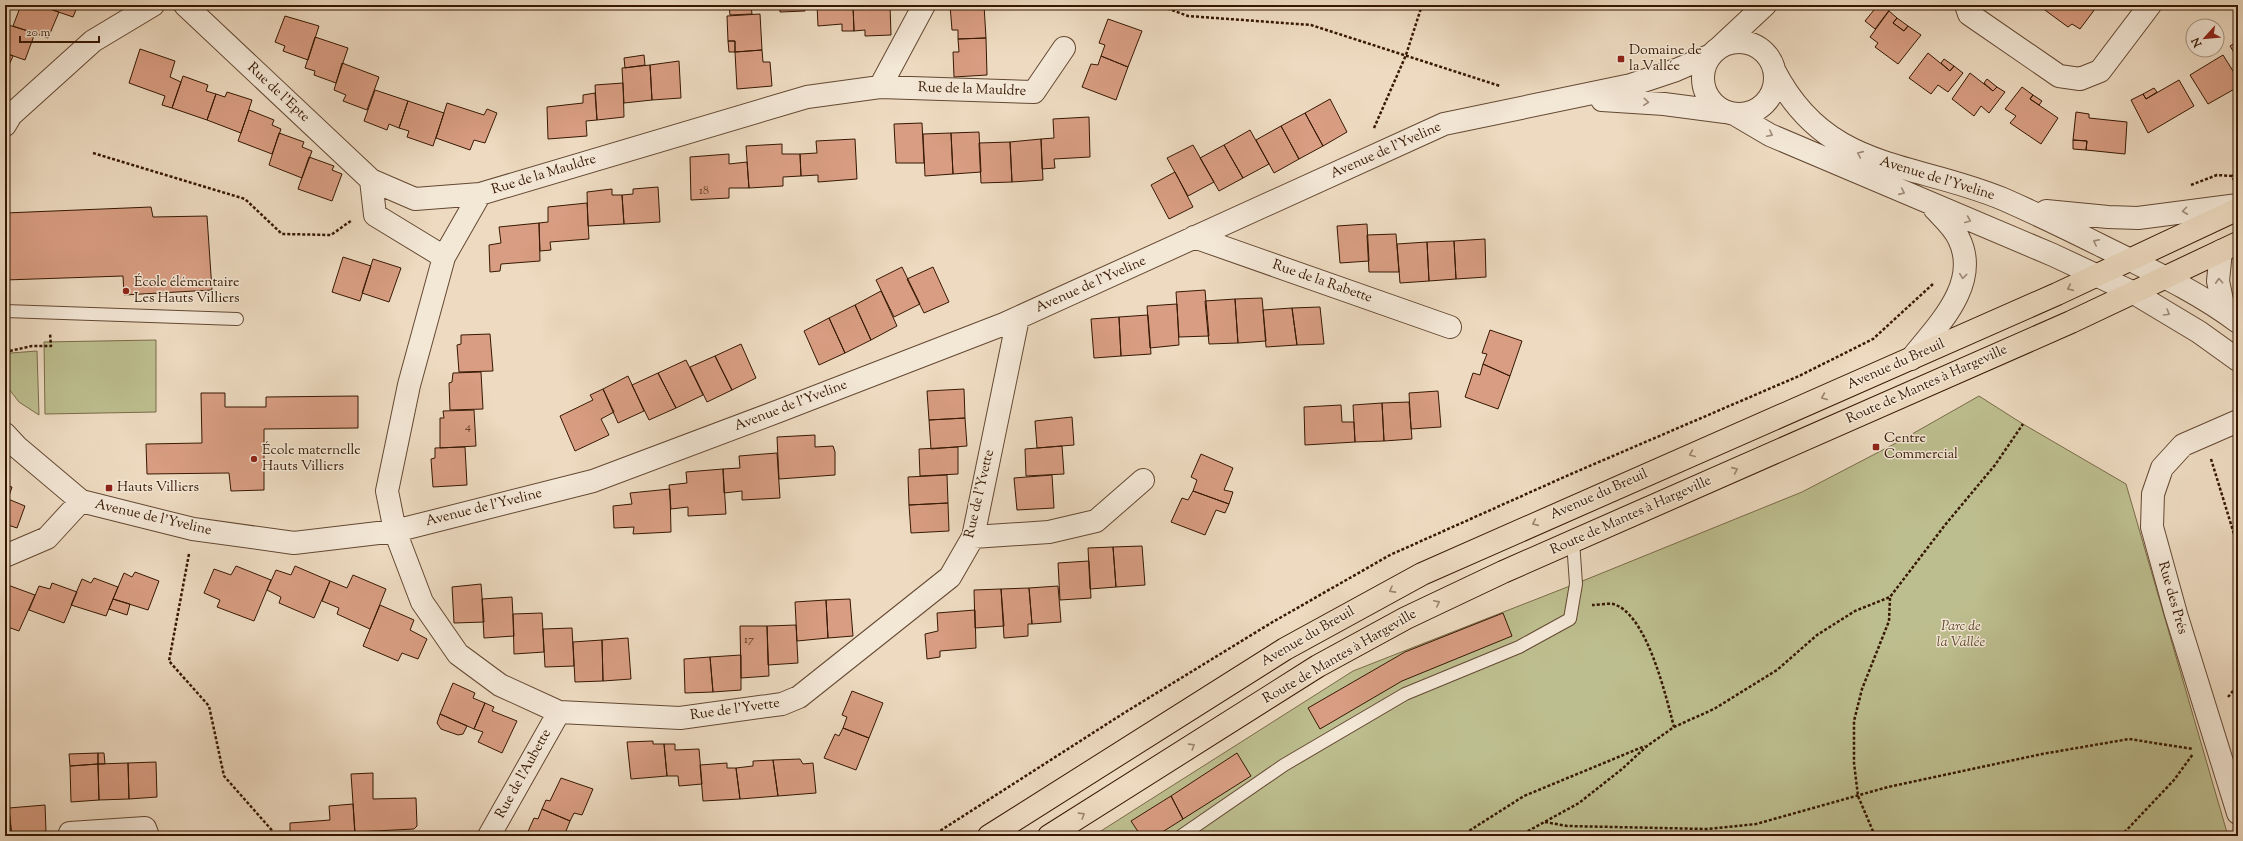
<svg xmlns="http://www.w3.org/2000/svg" width="2243" height="841" viewBox="0 0 2243 841" font-family="'Sorts Mill Goudy',serif">
  <style>
    .green { fill: #bdbe8f; stroke: #7a6b48 }
    .building { fill: #d89d82; stroke: #371802 }
    .lines { fill: none; stroke-linecap: round; stroke-linejoin: round }
    .service-casing { stroke: #644832; stroke-width: 14 }
    .minor-casing { stroke: #644832; stroke-width: 24 }
    .primary-casing { stroke: #371802; stroke-width: 24 }
    .path { stroke: #371802; stroke-width: 2.5; stroke-dasharray: 3 2; stroke-linecap: butt }
    .service { stroke: #f3e7d6; stroke-width: 12 }
    .minor { stroke: #f3e7d6; stroke-width: 22 }
    .primary { stroke: #eddac0; stroke-width: 22 }
    .oneway { stroke: #9e8a77 }
    .oneway2 { stroke: #9b836a }
    .poi-dot { fill: #8f2418; stroke: #f3e7d6; stroke-width: 1.5 }
    .labels { text-anchor: middle; dominant-baseline: central; stroke-width: 3; stroke-linejoin: round; paint-order: stroke }
    .number-label { font-size: 12px; fill: #5f3922 }
    .poi-label { font-size: 14px; fill: #371802; stroke: #f3e7d6; text-anchor: start }
    .street-label { font-size: 14px; fill: #371802; stroke: #f3e7d6 }
    .park-label { font-size: 14px; font-style: italic; fill: #5f4a2c; stroke: #f3e7d6 }
  </style>
  <rect width="100%" height="100%" fill="#eddac0"/>
  <filter id="stains"><feTurbulence type="fractalNoise" baseFrequency=".005" numOctaves="4"/><feColorMatrix values="0 0 0 0 .2 0 0 0 0 .09 0 0 0 0 .02 0 0 0 .5 -.17"/></filter>
  <radialGradient id="worn" r=".72"><stop offset=".6" stop-color="#630" stop-opacity="0"/><stop offset="1" stop-color="#630" stop-opacity=".3"/></radialGradient>
  <!-- green -->
  <path class="green" d="M156 340V412L45 414 44 342Z
    M37 351 39 415 19 402 5 384V357L11 353Z
    M1979 396 2023 424 2126 484 2228 836H1093L1353 671 1575 584 1802 492 1898 442Z"/>
  <!-- building -->
  <path class="building" d="M21 5H38L59 12 48 38 13 26Z
    M38 5H78L73 17Z
    M729 5H751L752 14 730 15Z
    M780 5H808H805V11L780 12Z
    M817 5H853L854 31H842V24L818 26Z
    M853 5H890L891 35 865 36V30L854 31Z
    M950 5H984L986 38 958 39V30H952Z
    M1868 5H1884L1890 9 1875 29 1865 21 1874 10Z
    M2038 5H2098L2080 29 2072 24 2068 27Z
    M1889 11 1897 18 1893 23 1904 31 1908 26 1921 35 1898 64 1875 47 1878 43 1870 37Z
    M760 14 762 50 735 52V41H728L727 16Z
    M285 16 319 26 308 60 283 51 285 46 275 42Z
    M1897 18 1908 26 1904 31 1893 23Z
    M1108 19 1142 31 1128 67 1101 56 1105 45 1099 43Z
    M5 24 35 33 25 60 5 53Z
    M315 37 348 48 336 83 314 75 315 71 305 68Z
    M986 38 987 75 954 77 953 52H959L958 39Z
    M728 41H735V52H729Z
    M2238 41V59L2230 46Z
    M140 49 175 61 170 77 181 82 172 108 162 105 165 96 129 83Z
    M762 50 763 62H770L772 86 737 89 735 52Z
    M5 53 13 56 5 74Z
    M1928 53 1950 71 1954 66 1963 73 1948 92 1938 85 1931 94 1909 78Z
    M644 55 645 65 625 68 624 58Z
    M2223 55 2238 79V87L2208 104 2190 75Z
    M1101 56 1128 67 1116 100 1082 87 1091 64 1098 65Z
    M1944 59 1954 66 1950 71 1941 63Z
    M679 61 681 98 652 100 650 65Z
    M342 63 379 77 367 110 343 101 346 95 334 90Z
    M650 65 652 100 624 103 622 68Z
    M1970 73 1993 91 1997 87 2005 92 1989 113 1981 106 1974 116 1952 99Z
    M183 76 208 85 206 91 216 94 207 120 172 108Z
    M1987 79 1997 87 1993 91 1984 83Z
    M2179 80 2194 106 2148 133 2131 100 2143 94 2146 99Z
    M623 83 624 117 597 120 595 85Z
    M2022 87 2033 95 2030 99 2058 118 2041 144 2010 123 2016 116 2005 109Z
    M2154 88 2157 92 2146 99 2143 94Z
    M375 90 408 101 399 128 389 124 387 130 364 121Z
    M227 92 252 100 241 133 207 120 216 94 225 97Z
    M595 93 597 120 586 121 587 136 548 139 547 107 583 103V95Z
    M2033 95 2042 101 2039 105 2030 99Z
    M1330 99 1347 132 1323 146 1305 113Z
    M408 101 444 113 433 146 407 137 409 131 399 128Z
    M447 103 484 115 487 109 497 113 485 143 474 140 470 150 436 138Z
    M249 110 274 120 272 125 281 129 272 154 238 141Z
    M2076 112 2089 114V118L2127 122 2125 154 2086 150 2087 141 2073 140Z
    M1305 113 1323 146 1299 159 1281 126Z
    M1089 117 1090 157 1054 159 1055 168 1042 169 1041 139 1054 138 1053 119Z
    M922 123 924 163H896L894 124Z
    M1281 126 1299 159 1274 173 1256 140Z
    M1250 130 1269 164 1243 178 1224 145Z
    M979 132 981 172 953 174 951 133Z
    M279 133 304 142 302 147 312 151 302 178 269 165Z
    M951 133 953 174 925 176 923 134Z
    M855 139 857 179 818 182V175L801 176 800 154 817 153 816 141Z
    M1041 139 1043 180 1012 182 1010 142Z
    M2073 140 2087 141 2086 150 2073 149Z
    M1010 142 1012 182 981 183 979 143Z
    M782 144V154H800L801 176 783 177V186L749 188 746 146Z
    M1193 145 1214 182 1188 196 1167 158Z
    M1224 145 1243 178 1219 191 1200 158Z
    M729 154V164L747 162 749 188H729V198L691 200 690 157Z
    M309 157 334 166 332 170 342 174 332 201 298 189Z
    M1175 172 1193 207 1169 219 1151 185Z
    M658 187 660 222 624 224 622 195 633 194V189Z
    M612 189V195H622L624 224 588 226 587 192Z
    M587 203 589 239 550 242 551 250 540 251 539 223 548 222V207Z
    M151 207 153 217 207 216 212 290 124 295 123 276 5 280V213Z
    M539 223 540 261 501 264 500 271 490 272 489 245 501 243 499 227Z
    M1367 224 1369 261 1340 263 1337 226Z
    M1396 234 1399 272H1369L1367 235Z
    M1485 239 1486 277 1456 279 1454 241Z
    M1454 241 1456 279 1429 281 1427 242Z
    M1427 242 1429 281 1400 283 1397 244Z
    M343 257 371 266 360 301 332 292Z
    M373 259 401 268 389 302 362 293Z
    M902 267 920 304 894 317 876 280Z
    M933 267 949 302 924 313 907 279Z
    M1205 290 1209 336 1179 337 1176 292Z
    M881 291 897 326 871 340 855 305Z
    M1262 298 1266 341 1238 343 1235 299Z
    M1235 299 1238 343 1209 344 1205 301Z
    M1177 304 1179 345 1150 348 1147 306Z
    M855 305 871 340 845 353 829 318Z
    M1320 307 1324 344 1297 345 1292 308Z
    M1292 308 1297 345 1266 347 1263 310Z
    M1148 315 1151 354 1121 356 1119 317Z
    M1119 317 1121 356 1094 358 1091 319Z
    M829 318 845 353 819 365 804 331Z
    M1490 330 1522 341 1510 376 1483 364 1487 354 1482 353Z
    M490 334 493 371 459 372 457 345 461 344V335Z
    M741 344 756 378 732 390 715 356Z
    M715 356 732 390 707 402 690 367Z
    M686 360 703 395 676 408 658 373Z
    M1483 364 1510 376 1498 409 1465 397 1473 373 1480 375Z
    M481 372 483 409 450 410 449 383 452 382 453 373Z
    M658 373 676 408 649 420 632 385Z
    M628 376 644 411 618 423 603 389Z
    M603 389 614 412 601 419 609 435 575 451 560 416 593 400 590 395Z
    M964 389 965 418 929 420 927 391Z
    M1438 391 1441 427 1411 429 1409 393Z
    M201 393H225V407H266V397L358 396V428L264 429V490L231 491 229 473 147 474 146 444 202 443Z
    M1409 402 1412 439 1384 441 1382 403Z
    M1382 403 1384 441 1355 442 1353 405Z
    M1341 405 1342 422H1354L1355 442 1305 445 1304 407Z
    M474 410 476 446 440 448V418H444L443 411Z
    M1072 417 1074 445 1037 448 1035 421Z
    M965 418 967 446 931 449 929 420Z
    M815 435V447L833 446 835 452V475L779 479 777 437Z
    M1062 446 1064 474 1026 476 1025 449Z
    M465 447 467 485 433 487 431 459 435 458V448Z
    M958 447V474L920 476 919 449Z
    M777 453 780 498 742 500V491L724 493 723 469 740 468 739 456Z
    M1201 454 1233 468 1224 490 1233 492 1229 504 1193 491 1197 480 1191 477Z
    M723 469 726 514 688 516V507L671 509 669 485 687 483 686 472Z
    M947 475 948 503 909 505 908 477Z
    M1052 475 1054 508 1017 510 1014 478Z
    M5 485 12 487 8 499 25 506 17 528 5 524Z
    M670 489 671 532 633 534 634 527 614 528 613 506 632 504 630 493Z
    M1193 491 1229 504 1225 513 1216 510 1205 535 1171 522 1182 498 1188 500Z
    M948 503 949 531 911 533 909 505Z
    M1142 546 1145 585 1116 587 1113 547Z
    M1113 547 1116 587 1090 589 1088 548Z
    M1089 561 1091 598 1060 600 1058 563Z
    M236 566 271 580 254 621 217 607 220 600 204 593 214 569 231 575Z
    M295 566 330 581 314 618 279 603 281 597 267 590 276 570 291 575Z
    M135 572 159 581 148 610 113 599 124 573 132 577Z
    M353 575 386 589 370 629 337 614 339 608 322 601 330 581 347 588Z
    M94 578 118 587 106 616 71 605 82 579 91 583Z
    M52 583 77 592 64 623 29 610 39 586 50 589Z
    M5 584 35 595 19 631 5 626Z
    M481 584 484 622 454 623 452 587Z
    M1058 586 1061 622 1032 624 1029 588Z
    M1029 588 1032 624H1028V636L1004 638 1001 589Z
    M1001 589 1004 626 975 628 974 590Z
    M512 597 514 636 484 638 482 599Z
    M113 599 130 604 127 615 109 609Z
    M850 599 853 636 828 638 826 600Z
    M826 600 828 638 797 641 795 602Z
    M380 605 414 620 410 630 427 639 418 659 402 653 398 661 363 646Z
    M975 610 976 648 940 651V657L927 659 925 634 938 631 937 613Z
    M542 613 544 652 514 654 513 614Z
    M1503 613 1512 636 1402 681 1320 729 1308 708 1405 652Z
    M796 625 798 663 768 665 767 626Z
    M740 626H767L769 676 741 678Z
    M572 628 574 666 545 667 543 629Z
    M628 638 631 679 603 681 602 640Z
    M602 640 603 681 575 682 573 642Z
    M741 655V690L713 692 710 657Z
    M710 657 713 692 685 693 684 659Z
    M453 683 475 693 473 698 485 703 474 729 440 714Z
    M852 691 883 703 869 738 843 728 847 717 842 715Z
    M485 703 494 707 492 711 517 721 502 753 478 742 483 732 474 729Z
    M440 714 467 726 463 734 458 735 441 729 437 723Z
    M843 728 869 738 856 770 824 758 835 734 839 736Z
    M653 741V744H664L667 776 631 779 627 742Z
    M664 744H675V750L699 749 702 784 679 786 678 776H667Z
    M98 753V764L70 766 69 754Z
    M98 753H104L105 764H98Z
    M1237 753 1251 776 1183 819 1171 796Z
    M800 759 803 764 813 763 816 793 778 796 773 760Z
    M773 760 778 796 740 799 736 768 753 766V761Z
    M156 762 157 797 129 799 128 763Z
    M128 763 129 799 99 800 98 764Z
    M727 763V768H736L740 799 703 801 700 765Z
    M98 764 99 800 71 802 70 766Z
    M373 773V799L416 798 417 826 414 829 355 832 351 774Z
    M561 778 593 789 582 815 574 813 570 821 542 809 546 800 550 801Z
    M1171 796 1183 819 1156 836H1141L1131 821Z
    M353 804 355 836H290V823L330 820 329 806Z
    M45 805 46 831 39 832V836H12L9 808Z
    M542 809 570 821 564 836H526L534 818 538 819Z
    M9 811 11 832 5 833V812Z"/>
  <g class="lines">
    <!-- service casing -->
    <g class="service-casing">
      <path id="service" d="M5 311 237 319
        M1181 836 1284 765 1405 694 1519 647 1570 619 1576 584 1573 541"/>
    </g>
    <!-- minor casing -->
    <g class="minor-casing">
      <path id="minor" d="M185 5 371 180 415 199 480 194
        M1966 5 1969 14 2059 76 2080 79 2100 71 2150 5
        M1703 78a36 36 0 1 1 72 0a36 36 0 1 1-72 0Z
        M1720 47 1765 5
        M1774 70C1826 172 1912 161 2003 199 2037 214 2070 230 2104 247 2150 270 2197 291 2238 322
        M880 87 924 5
        M1602 100 1664 104 1725 112
        M1736 115 1770 135 2053 255 2134 293 2199 332 2238 360
        M5 125 11 115 93 41 153 5
        M371 180 375 215 444 257
        M2046 211 2108 217 2138 218 2238 205
        M1194 237 1450 327
        M2221 251 2218 281 2224 310
        M1018 318 973 537 950 577 799 697 782 704 680 718 559 712 500 685 458 654 422 602 395 531 387 491 409 385 444 257 480 194 807 97 880 87 1034 92 1064 48
        M1911 359C1937 326 1981 284 1959 239 1954 227 1942 217 1934 208
        M2238 421 2183 445 2162 468 2153 494 2152 527 2176 614 2238 813
        M5 434 17 447 81 501 193 529 294 543 395 531 593 481 779 411 1004 324 1444 124 1631 85 1676 70 1711 55
        M973 537 1049 532 1096 521 1143 480
        M5 556 47 538 81 501
        M69 836 70 833 145 828 148 836
        M489 836 559 712"/>
    </g>
    <!-- primary casing -->
    <g class="primary-casing">
      <path id="primary" d="M989 836 1285 649 1422 574 2057 294 2238 209
        M1049 836 1318 666 1406 618 1503 572 2071 322 2238 243"/>
    </g>
    <!-- path -->
    <path class="path" d="M1158 5 1188 16 1311 25 1500 86
      M1374 128 1406 55 1422 5
      M93 153 245 199 282 234 331 235 352 220
      M2232 176 2238 173
      M2191 185 2217 175 2232 176 2234 180
      M5 352 32 346H51L50 333
      M2211 459 2238 547
      M189 554 169 661 209 706 224 776 277 836
      M1592 605C1598 605 1607 603 1613 604 1647 613 1666 697 1674 727
      M2228 697 2238 685
      M1545 822 1567 826 1707 829 1756 824 1888 787 2042 754 2129 739 2193 749
      M932 836 1124 713 1271 623 1390 555 1571 474 1799 376 1873 339 1934 283
      M1461 836 1524 796 1645 746
      M1519 836 1579 803 1622 769 1647 746 1674 727 1714 709 1777 670 1817 635 1855 611 1890 597 1945 525 1995 465 2023 424
      M1875 836 1858 796 1854 763V721L1862 689 1889 621 1890 597
      M2121 836 2174 780 2193 754"/>
    <!-- service -->
    <use href="#service" class="service"/>
    <!-- minor -->
    <use href="#minor" class="minor"/>
    <!-- primary -->
    <use href="#primary" class="primary"/>
  </g>
  <!-- one-way arrows -->
  <defs><path id="oneway-chevron" d="M-2-3.5L2.5 0L-2 3.5" fill="none" stroke-width="1.6" stroke-linecap="round" stroke-linejoin="round"/></defs>
  <g class="oneway">
    <use href="#oneway-chevron" transform="translate(1646 102) rotate(5)"/>
    <use href="#oneway-chevron" transform="translate(1770 134) rotate(26)"/>
    <use href="#oneway-chevron" transform="translate(1860 154) rotate(-156)"/>
    <use href="#oneway-chevron" transform="translate(1902 192) rotate(24)"/>
    <use href="#oneway-chevron" transform="translate(2185 211) rotate(173)"/>
    <use href="#oneway-chevron" transform="translate(1968 220) rotate(23)"/>
    <use href="#oneway-chevron" transform="translate(2096 242) rotate(-153)"/>
    <use href="#oneway-chevron" transform="translate(1963 276) rotate(96)"/>
    <use href="#oneway-chevron" transform="translate(2219 281) rotate(-93)"/>
    <use href="#oneway-chevron" transform="translate(2167 313) rotate(31)"/>
  </g>
  <g class="oneway2">
    <use href="#oneway-chevron" transform="translate(2070 288) rotate(155)"/>
    <use href="#oneway-chevron" transform="translate(1824 397) rotate(157)"/>
    <use href="#oneway-chevron" transform="translate(1692 454) rotate(157)"/>
    <use href="#oneway-chevron" transform="translate(1735 470) rotate(-24)"/>
    <use href="#oneway-chevron" transform="translate(1535 523) rotate(156)"/>
    <use href="#oneway-chevron" transform="translate(1392 590) rotate(152)"/>
    <use href="#oneway-chevron" transform="translate(1437 603) rotate(-26)"/>
    <use href="#oneway-chevron" transform="translate(1192 746) rotate(-32)"/>
    <use href="#oneway-chevron" transform="translate(1082 815) rotate(-32)"/>
  </g>
  <!-- markers -->
  <g class="poi-dot">
    <rect x="1617" y="55" width="8" height="8" rx="2"/>
    <circle cx="126" cy="291" r="4"/>
    <rect x="1872" y="443" width="8" height="8" rx="2"/>
    <circle cx="254" cy="459" r="4"/>
    <rect x="105" y="484" width="8" height="8" rx="2"/>
  </g>
  <g class="labels">
    <!-- number labels -->
    <g class="number-label">
      <text x="704" y="191">18</text>
      <text x="468" y="427">4</text>
      <text x="749" y="640">17</text>
    </g>
    <!-- poi labels -->
    <g class="poi-label">
      <text x="1629" y="51">Domaine de<tspan x="1629" dy="16">la Vallée</tspan></text>
      <text x="134" y="283">École élémentaire<tspan x="134" dy="16">Les Hauts Villiers</tspan></text>
      <text x="1884" y="439">Centre<tspan x="1884" dy="16">Commercial</tspan></text>
      <text x="262" y="451">École maternelle<tspan x="262" dy="16">Hauts Villiers</tspan></text>
      <text x="117" y="488">Hauts Villiers</text>
    </g>
    <!-- street labels -->
    <g class="street-label">
      <text transform="translate(972 90) rotate(2)">Rue de la Mauldre</text>
      <text transform="translate(278 93) rotate(43)">Rue de l'Epte</text>
      <text transform="translate(1386 151) rotate(-24)">Avenue de l'Yveline</text>
      <text transform="translate(544 175) rotate(-17)">Rue de la Mauldre</text>
      <text transform="translate(1937 179) rotate(17)">Avenue de l'Yveline</text>
      <text transform="translate(1322 282) rotate(19)">Rue de la Rabette</text>
      <text transform="translate(1091 285) rotate(-24)">Avenue de l'Yveline</text>
      <text transform="translate(1896 365) rotate(-24)">Avenue du Breuil</text>
      <text transform="translate(1927 385) rotate(-24)">Route de Mantes à Hargeville</text>
      <text transform="translate(791 406) rotate(-21)">Avenue de l'Yveline</text>
      <text transform="translate(980 494) rotate(-77)">Rue de l'Yvette</text>
      <text transform="translate(1599 495) rotate(-24)">Avenue du Breuil</text>
      <text transform="translate(484 508) rotate(-14)">Avenue de l'Yveline</text>
      <text transform="translate(1631 516) rotate(-24)">Route de Mantes à Hargeville</text>
      <text transform="translate(153 518) rotate(13)">Avenue de l'Yveline</text>
      <text transform="translate(2172 598) rotate(74)">Rue des Prés</text>
      <text transform="translate(1308 637) rotate(-30)">Avenue du Breuil</text>
      <text transform="translate(1340 657) rotate(-30)">Route de Mantes à Hargeville</text>
      <text transform="translate(735 710) rotate(-8)">Rue de l'Yvette</text>
      <text transform="translate(524 774) rotate(-61)">Rue de l'Aubette</text>
    </g>
    <!-- park labels -->
    <g class="park-label">
      <text x="1961" y="627">Parc de<tspan x="1961" dy="16">la Vallée</tspan></text>
    </g>
  </g>
  <!-- margin -->
  <rect width="2243" height="841" fill="none" stroke="#eddac0" stroke-width="20"/>
  <rect x="6" y="6" width="2231" height="829" fill="none" stroke="#371802" stroke-width="2"/>
  <rect x="10" y="10" width="2223" height="821" fill="none" stroke="#371802"/>
  <!-- north arrow -->
  <g transform="translate(2205 38) rotate(243)"><circle r="19" fill="#f3e7d6" stroke="#a89481"/>
  <path d="M0-3L7 15L0 10L-7 15Z" fill="#8f2418"/>
  <text y="-6" font-size="11" font-weight="bold" text-anchor="middle" fill="#371802">N</text>
  </g>
  <!-- scale -->
  <path d="M20 36v6h79v-6" fill="none" stroke="#371802" stroke-width="2"/>
  <text x="26" y="36" font-size="12" fill="#371802" stroke="#f3e7d6" stroke-width="3" paint-order="stroke">20 m</text>
  <rect width="100%" height="100%" filter="url(#stains)"/>
  <rect width="100%" height="100%" fill="url(#worn)"/>
</svg>
